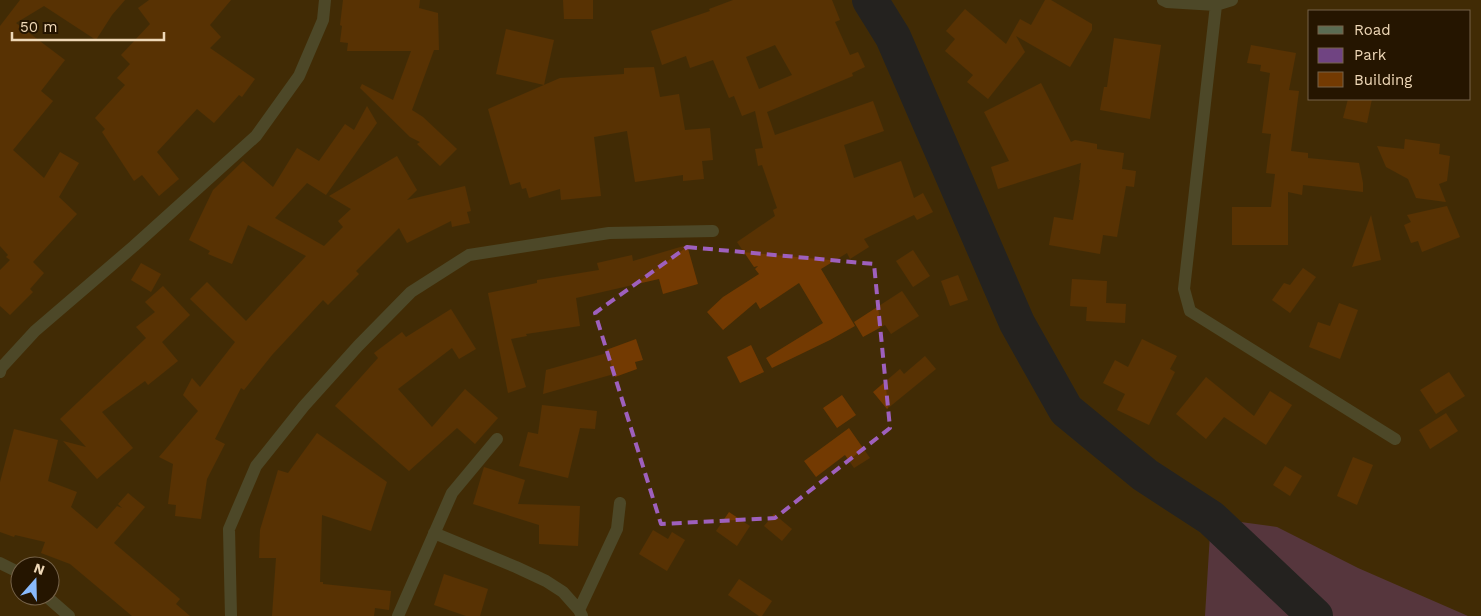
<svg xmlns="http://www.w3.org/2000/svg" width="1481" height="616" viewBox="0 0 1481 616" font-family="'Work Sans',sans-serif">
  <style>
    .green { fill: #704482 }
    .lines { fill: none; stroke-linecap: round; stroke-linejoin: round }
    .river { stroke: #00183e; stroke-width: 36 }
    .building { fill: #733a02; fill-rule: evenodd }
    .minor { stroke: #5b6c53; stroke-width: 12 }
    .marked { fill: none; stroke: #9e60bd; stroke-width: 4; stroke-dasharray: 10 6; stroke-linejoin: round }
  </style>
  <rect width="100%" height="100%" fill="#422c06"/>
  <!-- green -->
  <path class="green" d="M1211 518 1277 527 1358 568 1468 616H1205Z"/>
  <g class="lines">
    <!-- river -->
    <path class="river" d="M870 0 893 37 1017 323 1066 410 1145 475 1211 518 1315 616"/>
  </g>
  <!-- building -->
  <path class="building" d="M20 0H125L112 15 96 40 44 6 16 23 65 60 41 91 53 101 13 150 44 178 60 152 79 163 59 197 77 214 33 262 44 273 30 289 33 292 10 315 0 306V270L10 260 6 257 8 255 0 246V26Z
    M149 0H231L210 25 221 37 210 48 255 79 242 97 239 95 214 123 197 109 157 152 179 179 159 196 142 175 134 181 102 132 105 129 95 118 125 85 117 78 130 64 121 55 150 24 138 8Z
    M343 0H420L419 8 438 13 439 50H434L412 110 423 117 457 149 440 166 417 144 420 142 410 137 360 88 362 84 393 100 411 51H347L348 43 340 42 342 26 340 25Z
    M563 0H593V19H564Z
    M733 0H832L840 20 835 22 850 55 858 52 865 67 852 73 853 76 767 112 775 135 873 101 884 131 844 145 854 178 901 161 914 198 923 193 933 212 917 220 914 215 864 239 869 247 850 259 847 253 821 269 855 326 830 340 772 368 766 358 823 323 799 283 760 309 756 302 723 330 707 312 723 297 759 274 755 269 758 266 754 267 737 242 775 216 773 210 777 208 762 165 758 166 755 149 763 148 755 111 742 116 734 96 729 98 713 60 690 68 686 56 662 65 651 31 710 11 709 9ZM775 45 792 75 759 89 746 57Z
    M1045 0H1051L1092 24V30L1070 67 1016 36 1025 52 988 99 967 82 973 75 945 51 955 39 946 31 965 9 1006 44 1020 19 1031 25Z
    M506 29 554 40 544 85 496 74Z
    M1114 38 1161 45 1150 119 1100 110 1104 87H1107Z
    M1251 45 1296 53 1289 90 1299 91 1291 151 1308 153V158L1359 163 1363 183V192L1303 185 1302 195 1288 192V245H1232V207H1271L1275 174 1266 173 1271 134 1262 133 1270 73 1260 71 1261 65 1247 63Z
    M654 67 660 97 679 94 685 130 710 128 713 160 702 161 704 179 683 181V175L635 182 627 131 594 137 601 196 561 200 560 189 529 198 526 188 522 189 520 182 510 185 488 109 560 78 624 74V68Z
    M1041 83 1071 142 1075 140 1097 144V149L1124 153 1122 169 1136 171 1134 187 1126 186 1117 237 1103 235 1100 254 1049 245 1054 217 1073 220 1080 180H1079L1081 163 998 189 991 167 1009 161 984 112Z
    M1348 99H1372L1367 123 1343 118Z
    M367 106 377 123 326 195 307 183 275 218 324 246 343 227 338 221 351 209 329 196 397 156 417 190 407 200 465 186 471 211 467 212 470 223 452 227 451 221 407 243 399 228 356 271 359 274 328 305 323 300 272 355 244 390 241 388 215 439 225 444 207 479 201 519 175 516 176 505 168 504 173 464 159 457 198 411 183 395 192 378 200 387 235 342 190 299 207 282 246 321 306 256 248 225 232 264 208 254 210 251 189 240 213 190 243 161 273 187 297 148 319 161 345 124 354 130Z
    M1405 139 1440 144 1439 154 1450 156 1447 181 1439 184 1446 202 1416 198 1408 179 1386 167 1377 146 1404 149Z
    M1447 206 1460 237 1422 252 1418 241 1411 243 1404 225 1411 222 1407 215Z
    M1371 215 1381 260 1352 267Z
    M687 245 698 284 663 294 659 279 576 298 580 326 526 334 527 336 511 339 526 387 508 393 488 293 537 283V280L599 270 597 263 632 255 633 261Z
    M913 250 930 276 913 287 896 261Z
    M141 263 161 274 151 292 131 280Z
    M1303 268 1316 277 1290 313 1272 300 1284 283 1290 285Z
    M958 275 968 300 950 306 941 281Z
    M1072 279 1107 281 1106 303 1126 304 1125 323 1086 321 1087 307 1070 306Z
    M163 286 190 315 162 342 178 361 148 385 145 381 102 412 133 448 97 479 63 441 86 447 60 419 146 338 136 327 155 312 145 302Z
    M902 291 919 316 891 334 885 325 863 337 854 322Z
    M1339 303 1358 310 1340 359 1309 347 1318 322 1330 326Z
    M451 309 476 349 459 359 452 348 398 389 432 427 465 389 498 418 475 444 457 428 409 471 335 406 378 358 374 353 402 332 406 337Z
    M636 339 643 360 635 362 637 369 615 377 614 374 543 394 546 370 607 353 606 350Z
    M1142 339 1177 356 1170 369 1175 372 1149 425 1117 410 1125 394 1103 383 1115 360 1128 367Z
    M751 345 764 372 740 383 727 357Z
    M925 356 936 369 887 409 873 392 900 369 904 374Z
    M1449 372 1465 396 1436 414 1420 390Z
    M1206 377 1254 416 1270 391 1292 405 1266 445 1224 417 1206 439 1176 414Z
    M842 395 856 415 837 428 823 408Z
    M542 405 597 411 595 429 580 428 568 478 519 466 528 432 538 434Z
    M1446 413 1458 431 1430 449 1419 430Z
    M849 428 870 458 854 468 845 455 816 477 804 461Z
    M14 429 58 440 48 481 77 492 71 507 97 529 117 506 122 508 118 504 128 493 145 507 114 543 180 599 176 604 190 616H132L70 564 41 553 45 542 15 535 14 537 0 532V482Z
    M317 433 387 482 371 531 322 515 320 582H323V584L391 591 389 610 375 608 374 616H272L276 558H259L260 530 278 470 288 473Z
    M1353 457 1373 465 1357 505 1337 496Z
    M1285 466 1302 476 1290 496 1273 485Z
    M484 467 525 480 518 504 580 506 578 546 539 544V525L473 504Z
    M729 512 750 526 737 546 716 531Z
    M774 514 792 529 782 541 764 526Z
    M653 530 668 539 672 532 685 540 667 571 639 554Z
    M444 574 488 589 480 616H466L434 605Z
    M739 579 772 601 762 616H759L728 595Z"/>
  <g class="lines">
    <!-- minor -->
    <path class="minor" d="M1163 0 1167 2 1216 5 1232 0
      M1216 5 1184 289 1190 311 1395 439
      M0 372 1 368 35 331 134 246 256 136 299 76 323 20 325 0
      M434 533 516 567 546 581 563 592 579 610 582 616
      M0 563 20 573
      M46 596 69 616
      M579 610 617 529 620 503
      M231 616 229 529 256 466 304 406 358 346 411 292 469 255 609 233 713 231
      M398 616 452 493 497 439"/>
  </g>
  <!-- marked area -->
  <path d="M0 0H1481V616H0ZM687 247 874 264 890 428 775 518 661 524 595 313Z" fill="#422c06" fill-opacity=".55" fill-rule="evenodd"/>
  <path class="marked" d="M687 247 874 264 890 428 775 518 661 524 595 313Z"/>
  <!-- legend -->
  <rect x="1308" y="10" width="162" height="90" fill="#251500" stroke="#766349"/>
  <rect x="1318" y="26" width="25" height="8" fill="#5b6c53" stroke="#766349"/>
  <text x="1354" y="35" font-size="15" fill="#efd8b7">Road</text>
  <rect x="1318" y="48" width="25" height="15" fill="#704482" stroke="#766349"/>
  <text x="1354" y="60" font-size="15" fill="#efd8b7">Park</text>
  <rect x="1318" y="72" width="25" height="15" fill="#733a02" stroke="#766349"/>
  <text x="1354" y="85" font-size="15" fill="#efd8b7">Building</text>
  <!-- north arrow -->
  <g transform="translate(35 581) rotate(20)"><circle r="24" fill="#251500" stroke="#766349"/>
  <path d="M0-4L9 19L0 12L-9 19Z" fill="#89bafc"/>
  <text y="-8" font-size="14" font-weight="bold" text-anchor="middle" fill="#efd8b7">N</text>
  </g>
  <!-- scale -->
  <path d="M12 32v8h152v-8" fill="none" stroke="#efd8b7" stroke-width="2.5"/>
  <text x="20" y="32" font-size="15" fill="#efd8b7" stroke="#251500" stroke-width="4" paint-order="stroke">50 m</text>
</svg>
